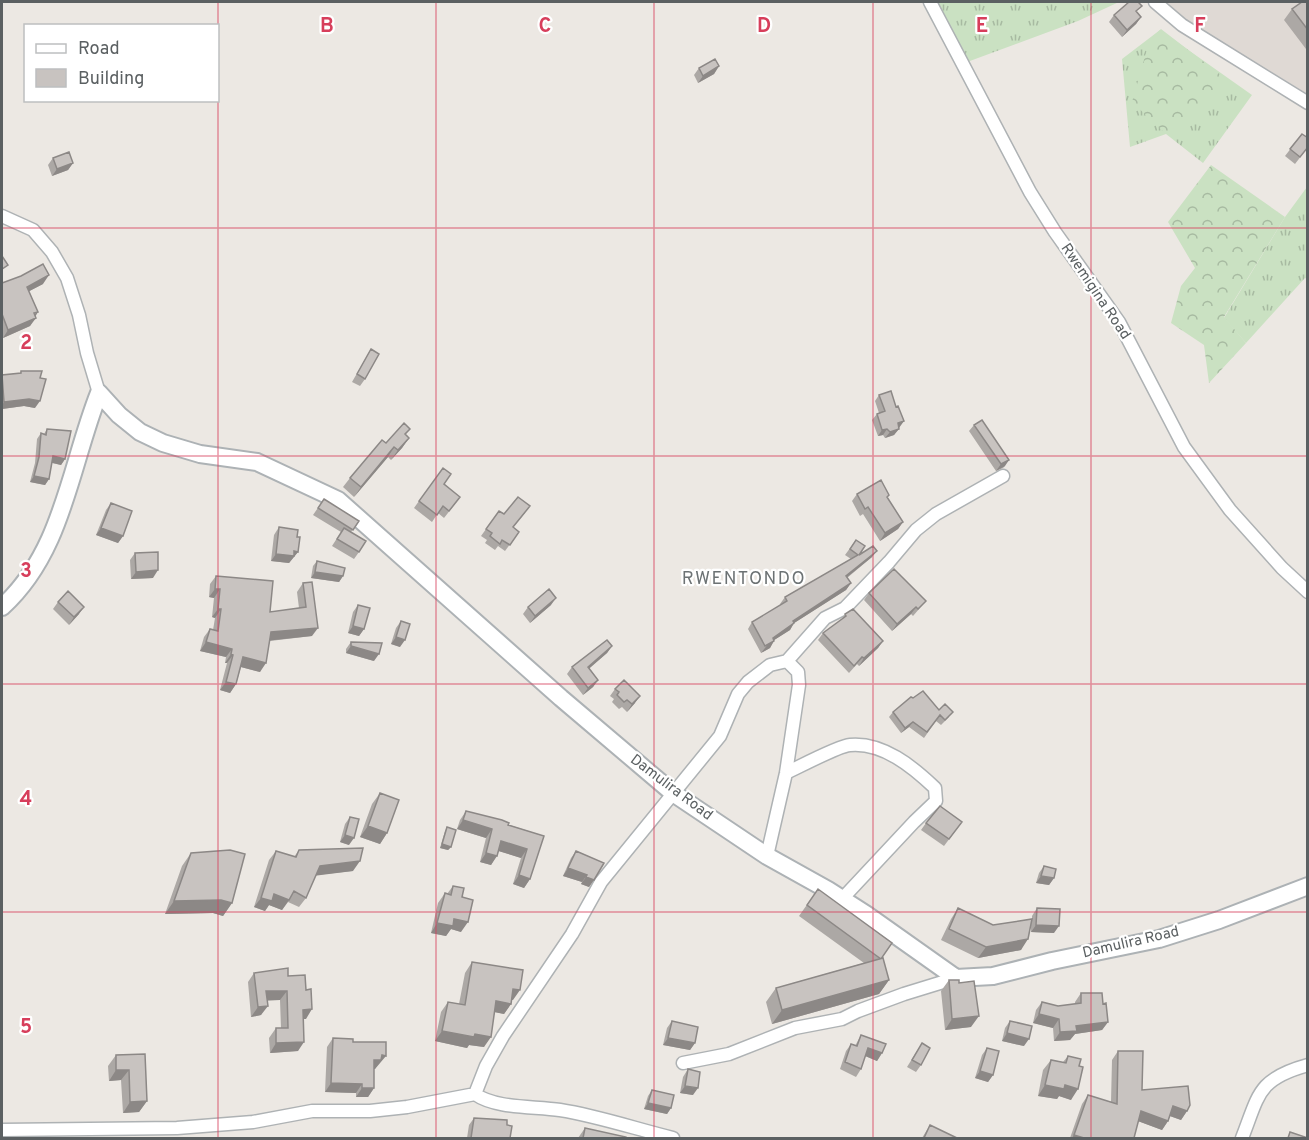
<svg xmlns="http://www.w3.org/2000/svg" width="1309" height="1140" viewBox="0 0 1309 1140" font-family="Overpass,sans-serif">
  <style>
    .education { fill: #dfd9d4 }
    .grass { fill: url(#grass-tufts) }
    .forest { fill: url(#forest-crowns) }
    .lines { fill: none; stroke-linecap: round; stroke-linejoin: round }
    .street-casing { stroke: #aeb2b4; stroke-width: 15 }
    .secondary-casing { stroke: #adb2b5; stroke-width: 20 }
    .street { stroke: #fff; stroke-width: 12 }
    .secondary { stroke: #fff; stroke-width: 16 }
    .wall { fill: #aca8a5 }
    .shaded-wall { fill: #8c8886 }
    .building { fill: #c8c3c0; stroke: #8c8886; stroke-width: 1.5 }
    .grid { fill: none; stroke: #d73e5b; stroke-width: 1.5; stroke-opacity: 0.55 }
    .labels { text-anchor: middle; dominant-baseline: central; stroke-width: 4.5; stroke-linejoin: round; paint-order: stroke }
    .street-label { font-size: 15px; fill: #5b6062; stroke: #fff }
    .quarter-label { font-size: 18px; letter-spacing: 1.5px; fill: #6c7274; stroke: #fff }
    .grid-label { font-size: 20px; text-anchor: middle; font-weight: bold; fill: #d73e5b; stroke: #fff; stroke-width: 4.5; stroke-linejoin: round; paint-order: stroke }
  </style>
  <defs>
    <pattern id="grass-tufts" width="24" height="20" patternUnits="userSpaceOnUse" patternTransform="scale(1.5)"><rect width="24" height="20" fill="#cae1c2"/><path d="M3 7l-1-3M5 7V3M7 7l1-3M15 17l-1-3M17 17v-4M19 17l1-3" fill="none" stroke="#a7baa1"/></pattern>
    <pattern id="forest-crowns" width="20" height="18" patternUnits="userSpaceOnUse" patternTransform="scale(1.5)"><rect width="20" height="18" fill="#cae1c2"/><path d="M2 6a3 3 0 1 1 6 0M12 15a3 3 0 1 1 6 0" fill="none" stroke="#a7baa1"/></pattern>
  </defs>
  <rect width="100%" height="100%" fill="#ece8e3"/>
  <!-- education -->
  <path class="education" d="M1160 2H1307V106L1258 75Z"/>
  <!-- grass -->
  <path class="grass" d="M924 2H1119L1078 21 959 65Z
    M1160 30 1252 95 1203 163 1166 134 1130 147 1122 59Z
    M1307 187V279L1305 278 1246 343 1224 318 1285 217Z"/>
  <!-- forest -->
  <path class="forest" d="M1161 29 1230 82 1166 134 1132 102 1150 39Z
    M1211 165 1285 217 1224 317 1246 343 1209 383 1204 345 1171 323 1181 286 1195 268 1168 222Z"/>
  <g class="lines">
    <!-- street casing -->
    <g class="street-casing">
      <path id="street" d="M930 2 1030 192 1055 232 1119 322 1184 447 1230 510 1282 568 1308 592
        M1155 2 1182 25 1308 103
        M2 216 33 230 52 252 67 278 79 315 87 353 99 393
        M786 773C799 767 838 746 850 745 883 742 913 767 935 788L936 801 914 822 842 899
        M767 856 786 773 799 685 798 672 787 661
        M683 1063 729 1054 795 1028 842 1019 858 1011 904 994 956 978
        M2 1130 177 1128 253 1122 312 1111H370L407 1107 475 1094
        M673 1138C636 1129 598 1116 560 1110 535 1106 496 1109 475 1094L486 1066 503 1036 572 934 601 882 720 736 738 694 748 682 770 665 787 661 825 618 845 608 889 562 916 530 936 514 1003 476
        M1242 1138C1259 1095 1257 1079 1308 1065"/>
    </g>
    <!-- secondary casing -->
    <g class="secondary-casing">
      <path id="secondary" d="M2 607C63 552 70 466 99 393L119 415 140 432 163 443 200 454 257 462 338 500 561 698 673 793 767 856 828 890 867 915 956 978 993 976 1052 961 1159 939 1219 920 1308 886"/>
    </g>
    <!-- street -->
    <use href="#street" class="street"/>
    <!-- secondary -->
    <use href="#secondary" class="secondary"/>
  </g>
  <!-- wall -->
  <path class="wall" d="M1308 2V48L1306 49 1284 20 1292 9Z
    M1137 12 1141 17 1136 24 1122 37 1109 22 1114 15Z
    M719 66 714 74 698 83 694 75 699 68Z
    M1302 134 1308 147 1295 164 1285 156Z
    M53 158 73 163 68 170 52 176 48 165Z
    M2 283 43 284 29 291 38 312 30 326 3 338 2 336Z
    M371 349 365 379 360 386 352 382Z
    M21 371 35 408 24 406 2 409V375L20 373Z
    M879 395 899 428 894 435 885 438 883 435 878 436 872 420 877 414 879 413 875 401Z
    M974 425 1005 466 1003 468 996 471 969 431Z
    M47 429 65 459 61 465 52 463 49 479 45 485 30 482 35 463 37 439 41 433 44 434Z
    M410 429 406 434 409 438 402 448 391 460 388 457 354 497 343 487 350 478 386 443Z
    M444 484 455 504 444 518 438 513 432 522 414 508 419 501Z
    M857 494 889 495 887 498 903 522 898 529 880 541 863 514 860 516 852 501Z
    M324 499 359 521 351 532 359 552 354 559 332 546 341 532 313 515Z
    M111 503 123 536 118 543 96 535 106 510Z
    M499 511 504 514 525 513 513 527 519 532 505 551 498 546 495 550 485 543 487 540 481 536Z
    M279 527 297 537 298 552 289 563 271 561 274 535Z
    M856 540 859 554 872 557 847 578 851 583 846 590 794 623 790 630 774 640 770 648 761 653 748 629 752 622 781 605 780 604 785 597 851 559 845 555Z
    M135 553 153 578 131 579 130 560Z
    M317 561 343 576 339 582 311 578 313 566Z
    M216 576 270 612 299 608 297 592 303 583 312 636 270 641 260 672 241 667 236 684 230 693 220 690 227 663H225L226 657 200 651 204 637 210 629 213 630 215 618 212 617 214 598 209 597 210 584Z
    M869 593 926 601 913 616 911 614 892 631 864 600Z
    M58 602 79 614 69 625 53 609Z
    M358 605 364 629 359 636 348 633 353 612Z
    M551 605 530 623 523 614 528 607Z
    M845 614 883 641 878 648 859 666 857 664 849 673 818 640 823 633 841 620Z
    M401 621 400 647 391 644 396 628Z
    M351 642 374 661 346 653V649Z
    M612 646 607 653 589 668 598 680 593 687 583 695 567 674 572 667Z
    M615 689 635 703 627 712 622 707 619 709 612 702 614 699 610 696Z
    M939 710 949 717 941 725 936 721 924 738 909 727 901 733 889 717 893 712Z
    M380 793 387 833 380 844 360 837 372 804Z
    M466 811 544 836 530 879 524 888 513 884 521 858 499 851 491 865 480 862 486 838 457 829 460 820Z
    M350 817 349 845 340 842 345 824Z
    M962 822 944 846 921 830 926 823Z
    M447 827 451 847 448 850 440 848 445 831Z
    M299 850 353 871 316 875 306 898 299 907 288 902 282 910 269 905 265 911 254 907 269 860 276 851 294 857Z
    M576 851 604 863 589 887 581 884 582 882 563 876 571 858Z
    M191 853 232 903 223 916 213 913 165 914 182 866Z
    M1044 866 1054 878 1049 885 1036 883 1039 873Z
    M453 886 462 897 461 932 451 929 446 936 431 933 438 903 445 893 447 894Z
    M818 889 881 958 889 980 879 994 772 1024 766 1002 776 988 864 963 799 916Z
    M958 908 993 925 1032 919V916L1037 908 1054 933 1031 932V923L1021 950 978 958 941 940 951 919Z
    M472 962 513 1000H512L511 1004 504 1014 495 1012 484 1047 469 1045 467 1048 435 1041 441 1012 448 1002 459 1004 465 973Z
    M254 973 288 976 306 1019H304L298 1051 270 1053 269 1038 276 1028H281L280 1000H267L261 1015 251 1017 248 982Z
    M949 980 959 983 971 1027 945 1030 941 991Z
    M1081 993 1103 1004 1108 1022 1102 1030 1075 1034 1070 1040 1054 1041 1053 1028 1033 1023 1036 1010 1042 1002 1058 1006 1075 1004V1002Z
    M672 1021 695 1043 690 1050 663 1045 667 1028Z
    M1010 1021 1024 1046 1002 1041 1005 1028Z
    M861 1035 882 1053 877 1061 865 1056 861 1069 856 1077 840 1069 846 1051 851 1044 855 1046Z
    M333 1038 353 1042 379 1064H378L375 1069H374V1088L368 1097H356V1093L325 1092 327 1047Z
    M922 1043 921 1065 916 1072 907 1067Z
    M987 1048 993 1075 988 1082 975 1078 982 1055Z
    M1118 1051 1142 1090 1187 1111 1181 1120 1170 1116 1168 1121 1162 1130 1138 1121 1134 1138H1070L1082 1104 1088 1095 1111 1102 1112 1060Z
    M145 1054 147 1101 139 1112 123 1113 121 1080 109 1081 108 1066 116 1055Z
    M1068 1056 1079 1066 1071 1100 1059 1096 1057 1099 1038 1096 1043 1070 1051 1060 1063 1062Z
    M688 1069 693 1095 680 1093 683 1077Z
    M652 1090 671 1108 667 1114 644 1109 648 1096Z
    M474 1118 507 1125 510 1138H467L469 1125Z
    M930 1125 957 1138H922Z
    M585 1128 626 1138H578Z"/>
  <!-- shaded-wall -->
  <path class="shaded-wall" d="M1141 17 1136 24 1122 37 1127 30Z
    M719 66 714 74 698 83 703 76Z
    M73 163 68 170 52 176 57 169Z
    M49 275 43 284 22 295 27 287Z
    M38 312 33 319 36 318 30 326 3 338 8 330Z
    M29 399 40 401 35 408 24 406 2 409V405L4 402Z
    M904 421 899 428 893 430 898 423Z
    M887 429 883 435 878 436 882 430Z
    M899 429 894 435 885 438 890 432Z
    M409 438 402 448 391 460 398 450Z
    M394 447 388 457 354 497 361 487Z
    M53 456 65 459 61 465 49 462Z
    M1009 460 1005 466 996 471 1001 464Z
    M34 476 49 479 45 485 30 482Z
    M903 522 898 529 880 541 885 533Z
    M101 528 123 536 118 543 96 535Z
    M294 551 298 552 289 563 271 561 276 554Z
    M877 551 872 557 841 582 846 576Z
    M158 570 153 578 131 579 136 572Z
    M315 572 343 576 339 582 311 578Z
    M851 583 846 590 788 627 793 621Z
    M215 589H220L214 598 209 597Z
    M556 598 551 605 530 623 535 616Z
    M84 607 79 614 69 625 74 617Z
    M916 607 911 614 892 631 897 624Z
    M218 609H221L215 618 212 617Z
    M794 623 790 630 768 644 774 641 770 648 761 653 773 638Z
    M353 626 364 629 359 636 348 633Z
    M318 628 312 636 265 641 271 632Z
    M396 637 405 640 400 647 391 644Z
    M883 641 878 648 859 666 864 658Z
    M206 642 232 649 226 657 200 651Z
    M351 646 379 654 374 661 346 653Z
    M612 646 607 653 583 674 588 667Z
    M231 654 233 655 227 663H225Z
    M243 657 266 663 260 672 237 666Z
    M598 680 593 687 583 695 588 688Z
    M226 682 236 684 230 693 220 690Z
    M640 696 635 703 627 712 632 704Z
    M913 722 909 727 901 733 905 728Z
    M463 820 492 829 486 838 457 829Z
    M368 826 387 833 380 844 360 837Z
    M345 835 354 838 349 845 340 842Z
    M501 841 527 849 521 858 495 850Z
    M442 844 451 847 448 850 440 848Z
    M486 853 497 856 491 865 480 862Z
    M360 861 353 871 313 876 320 866Z
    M568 868 587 875 582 882 563 876Z
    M519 875 530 879 524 888 513 884Z
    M1041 876 1054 878 1049 885 1036 883Z
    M586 877 594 880 589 887 581 884Z
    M274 894 289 900 282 910 269 905 265 911 254 907 261 898Z
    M221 900 232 903 223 916 213 913 165 914 174 901Z
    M454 919 468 922 461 932 451 929 446 936 431 933 437 923Z
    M1036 925 1059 926 1054 933 1031 932Z
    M1028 939 1021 950 978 958 986 947Z
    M889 980 879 994 772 1024 782 1010Z
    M513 989 520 990 513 1000 506 999Z
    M266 991H287L280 1000 260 1001Z
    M496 1001 511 1004 504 1014 489 1011Z
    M268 1006 261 1015 251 1017 258 1007Z
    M312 1009 306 1019H297L303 1010Z
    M1039 1014 1059 1019 1053 1028 1033 1023Z
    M979 1016 971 1027 945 1030 952 1019Z
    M1108 1022 1102 1030 1075 1034 1070 1040 1054 1041 1060 1032 1076 1026Z
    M442 1031 475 1034 491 1037 484 1047 469 1045 467 1048 435 1041Z
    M1007 1033 1029 1039 1024 1046 1002 1041Z
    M668 1038 695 1043 690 1050 663 1045Z
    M304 1042 298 1051 270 1053 276 1043Z
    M868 1048 882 1053 877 1061 863 1055Z
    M382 1055 386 1056 375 1069H368L374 1060Z
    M116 1070H129L121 1080 109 1081Z
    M980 1071 993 1075 988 1082 975 1078Z
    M331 1083 362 1084 356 1093 325 1092Z
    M1045 1085H1065L1078 1089 1071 1100 1059 1096 1057 1099 1038 1096Z
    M685 1086 698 1088 693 1095 680 1093Z
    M362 1088H374L368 1097H356Z
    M147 1101 139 1112 123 1113 130 1102Z
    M648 1103 671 1108 667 1114 644 1109Z
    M1173 1106 1187 1111 1181 1120 1167 1115Z
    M1141 1111 1168 1121 1162 1130 1135 1120Z
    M1074 1135 1084 1138H1072Z"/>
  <!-- building -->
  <path class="building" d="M1129 2H1138L1142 6 1136 11 1141 17 1127 30 1114 15Z
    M1302 2H1308V30L1292 9Z
    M715 59 719 66 703 76 699 68Z
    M1302 134 1308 138V147L1300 157 1290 149Z
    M69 152 73 163 57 169 53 158Z
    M2 256 8 265 2 269Z
    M43 264 49 275 27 287 38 312 34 313 36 318 8 330 2 314V283L21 276Z
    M371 349 379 354 365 379 357 374Z
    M21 371H42L40 378 46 379 40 401 29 399 4 402 2 375 21 373Z
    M891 391 896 407 898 406 904 421 898 423 899 429 890 432 887 429 882 430 877 414 885 411 879 395Z
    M982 420 1009 460 1001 464 974 425Z
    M404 423 410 429 405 434 409 438 398 450 394 447 361 487 350 478 382 440 386 443Z
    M47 429 71 431 65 459 53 456 49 479 34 476 39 457 41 433 46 435Z
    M443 468 451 474 444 484 460 497 449 511 443 506 437 515 419 501Z
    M881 480 889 495 887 497 903 522 885 533 868 507 865 509 857 494Z
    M518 497 530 506 513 527 519 532 510 545 502 540 500 544 490 536 492 533 486 529 499 511 504 514Z
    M324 499 359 521 353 530 318 508Z
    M111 503 132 511 123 536 101 528Z
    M279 527 298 530 297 537H300L298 552 294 551V556L276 554Z
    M344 528 366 541 359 552 337 539Z
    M856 540 865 546 859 555 873 546 877 551 846 576 851 583 793 621 794 623 773 638 774 641 765 646 752 622 787 601 785 597 858 555 850 549Z
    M158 552V570L136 572 135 553Z
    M317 561 345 568 343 576 315 572Z
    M894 569 926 601 918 609 916 607 897 624 869 593Z
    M216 576 273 581 270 612 306 607 303 583 312 582 318 628 271 632 266 663 243 657 236 684 226 682 233 655 231 654 232 649 206 642 210 629 218 631 221 609H218L220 589H215Z
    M549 589 556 598 535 616 528 607Z
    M68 591 84 607 74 617 58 602Z
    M358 605 370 608 364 629 353 626Z
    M853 609 883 641 864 658 862 657 854 666 823 633 846 616 845 614Z
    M401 621 410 624 405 640 396 637Z
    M607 640 612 646 588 667 598 680 588 688 572 667Z
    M351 642 382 643 379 654 351 646Z
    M624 680 640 696 632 704 627 700 624 702 617 695 619 692 615 689Z
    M923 691 939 710 945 704 953 712 945 720 940 715 927 732 913 722 905 728 893 712 911 697 913 698Z
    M380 793 399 800 387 833 368 826Z
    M940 806 962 822 949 839 926 823Z
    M466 811 502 820 509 823 508 825 544 836 530 879 519 875 527 849 501 841 497 856 486 853 492 829 463 820Z
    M350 817 359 819 354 838 345 835Z
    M447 827 456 830 451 847 442 844Z
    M363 848 360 861 320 866 306 898 294 891 289 900 274 894 272 901 261 898 276 851 296 857 299 850Z
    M230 850 245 854 232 903 221 900 174 901 191 853Z
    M576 851 604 863 594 880 586 877 587 875 568 868Z
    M1044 866 1056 869 1054 878 1041 876Z
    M453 886 464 888 462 897 473 900 468 922 454 919 453 926 437 923 445 893 451 895Z
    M818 889 892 943 881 959 807 905Z
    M958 908 993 925 1032 919 1028 939 986 947 949 929Z
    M1037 908 1060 909 1059 926 1036 925Z
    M883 958 889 980 782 1010 776 988Z
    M472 962 523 970 520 990 513 989 511 1004 496 1001 491 1037 475 1034 474 1037 442 1031 448 1002 465 1005Z
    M288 968V976L305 975 306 990 311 989 312 1009 303 1010 304 1042 276 1043V1028H288L287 991H266L268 1006 258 1007 254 973Z
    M949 980H959V983L974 981 979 1016 952 1019Z
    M1081 993H1102L1103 1004 1106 1003 1108 1022 1076 1026 1077 1031 1060 1032 1059 1019 1039 1014 1042 1002 1058 1006 1081 1003Z
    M672 1021 698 1027 695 1043 668 1038Z
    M1010 1021 1032 1026 1029 1039 1007 1033Z
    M861 1035 886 1044 882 1053 868 1048 861 1069 845 1062 851 1044 857 1046Z
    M333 1038 353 1039V1042H386V1056L382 1055 381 1060H374V1088H362V1084L331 1083Z
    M922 1043 930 1048 921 1065 912 1060Z
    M987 1048 999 1051 993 1075 980 1071Z
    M1118 1051H1143L1142 1090 1188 1086 1190 1105 1187 1111 1173 1106 1168 1121 1141 1111 1134 1138H1084L1074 1135 1088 1095 1117 1104Z
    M145 1054 147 1101 130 1102 129 1070H116V1055Z
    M1068 1056 1081 1059 1079 1066 1083 1067 1078 1089 1065 1085 1064 1089 1045 1085 1051 1060 1066 1063Z
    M688 1069 700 1072 698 1088 685 1086Z
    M652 1090 674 1095 671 1108 648 1103Z
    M474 1118 507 1120V1125L512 1126 510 1138H471Z
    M930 1125 957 1138H924Z
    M585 1128 626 1137V1138H583Z
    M1290 1132 1305 1137 1304 1138H1288Z"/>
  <!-- grid -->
  <path class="grid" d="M218 2V1138M436 2V1138M654 2V1138M873 2V1138M1091 2V1138M2 228H1308M2 456H1308M2 684H1308M2 912H1308"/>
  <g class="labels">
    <!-- street labels -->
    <g class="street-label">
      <text transform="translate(1095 292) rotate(56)">Rwemigina Road</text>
      <text transform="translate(671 788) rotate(37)">Damulira Road</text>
      <text transform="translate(1131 943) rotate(-13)">Damulira Road</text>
    </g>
    <!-- quarter labels -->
    <g class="quarter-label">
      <text x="744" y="579">RWENTONDO</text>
    </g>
  </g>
  <g class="grid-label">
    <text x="327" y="32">B</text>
    <text x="545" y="32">C</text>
    <text x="764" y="32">D</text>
    <text x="982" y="32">E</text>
    <text x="1200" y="32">F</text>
    <text x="26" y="349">2</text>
    <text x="26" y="577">3</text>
    <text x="26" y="805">4</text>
    <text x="26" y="1033">5</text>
  </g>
  <!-- border -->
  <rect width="1309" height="1140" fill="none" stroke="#5b6062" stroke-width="6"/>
  <!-- legend -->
  <rect x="24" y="24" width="195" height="78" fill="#ffffff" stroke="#bdbfc0" stroke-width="1.5"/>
  <rect x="36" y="44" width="30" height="9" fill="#ffffff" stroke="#bdbfc0" stroke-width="1.5"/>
  <text x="78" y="54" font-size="18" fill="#5b6062">Road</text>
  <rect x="36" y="69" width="30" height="18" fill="#c8c3c0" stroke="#bdbfc0" stroke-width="1.5"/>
  <text x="78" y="84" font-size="18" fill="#5b6062">Building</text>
</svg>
